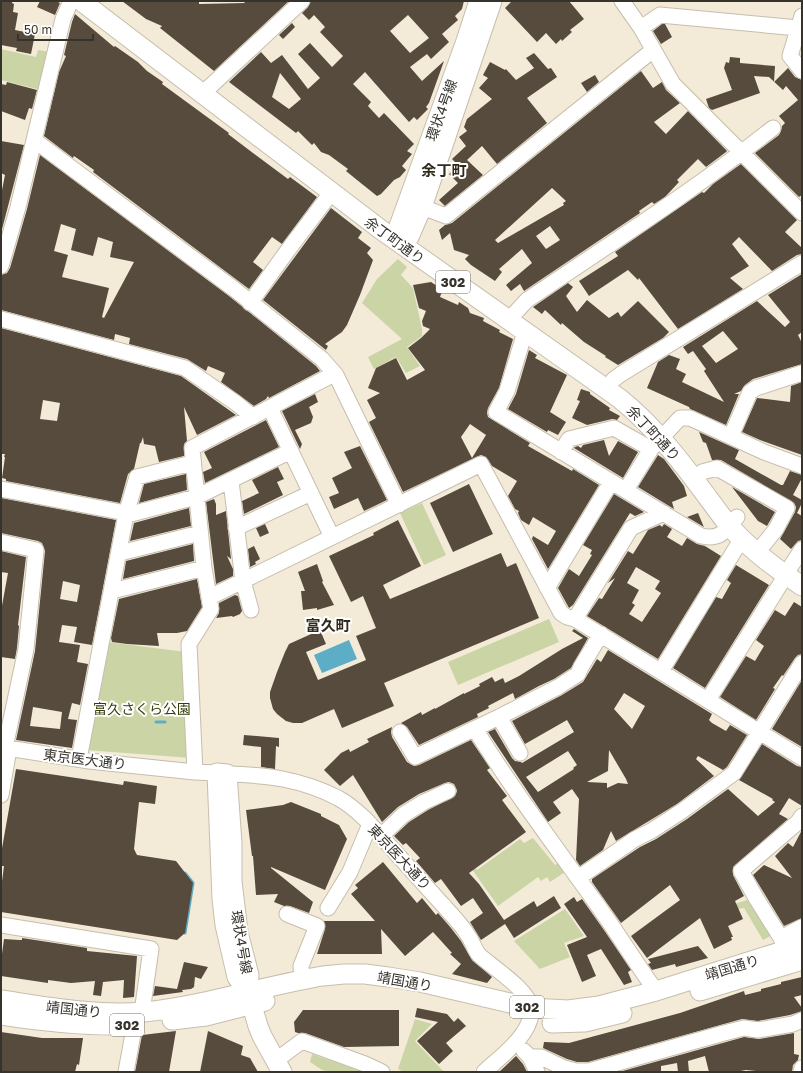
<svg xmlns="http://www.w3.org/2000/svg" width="803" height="1073" viewBox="0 0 803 1073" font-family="'Golos Text','Noto Sans JP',sans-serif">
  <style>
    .green { fill: #cbd4a5 }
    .water { fill: #5dadc7 }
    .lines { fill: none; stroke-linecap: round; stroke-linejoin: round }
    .stream { stroke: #5dadc7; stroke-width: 3 }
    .building { fill: #564b3d; fill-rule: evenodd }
    .minor-casing { stroke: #c6beac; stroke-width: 17 }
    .major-casing { stroke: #c6beac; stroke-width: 21 }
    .minor { stroke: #fff; stroke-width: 15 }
    .major { stroke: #fff; stroke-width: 19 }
    .labels { text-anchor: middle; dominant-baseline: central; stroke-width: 4; stroke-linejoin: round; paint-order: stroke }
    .shield { fill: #fff; stroke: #72706b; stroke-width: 1 }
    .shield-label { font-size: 13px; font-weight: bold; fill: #36332c }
    .street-label { font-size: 14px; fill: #36332c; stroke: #fff }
    .park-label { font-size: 14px; fill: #363d0b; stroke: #fff }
    .neighbourhood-label { font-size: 15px; font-weight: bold; fill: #312a1b; stroke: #fff }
  </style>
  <rect width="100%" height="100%" fill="#f3ebd8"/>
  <!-- green -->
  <path class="green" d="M1 49 36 57 38 50 50 52 41 90 1 80Z
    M398 259 407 267 401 275 413 288 422 329V336L407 347 420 366 406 373 396 357 374 369 368 357 402 339 362 303 377 279Z
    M422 503 446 555 424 565 400 513Z
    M549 619 559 642 458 685 448 662Z
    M107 642 186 652 191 758 86 750Z
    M533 838 555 865 559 863 565 872 550 882 547 877 541 881 538 877 498 906 471 868 474 866 477 870 520 839 524 843Z
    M747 900 756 909 772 935 763 940 744 908 729 910 728 906Z
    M565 909 584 936 564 943 570 957 540 969 514 941Z
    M415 1019 432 1024 415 1041 444 1072H404L398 1069Z
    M312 1054 363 1072H331L322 1070 310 1062Z"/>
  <!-- water -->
  <path class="water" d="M349 640 357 659 322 673 314 655Z"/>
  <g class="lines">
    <!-- stream -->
    <path class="stream" d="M156 722H165
      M185 933 193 883 185 873"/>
  </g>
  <!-- building -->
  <path class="building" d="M1 1H12V3L14 4 13 12 18 13 15 30 35 34 31 54 16 51 17 48 1 45Z
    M40 1H56L60 3 55 15 37 7Z
    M122 1H199V4L245 3 243 1H289L214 71 160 28 162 26 146 19Z
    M311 1H464L462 9 455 16 458 20 442 34 449 42 431 59 427 54 410 67 422 81 444 61 429 103 426 107 428 109 417 120 414 117 409 122 365 72 353 84 371 102 368 106 379 118 384 113 414 144 407 151 412 154 402 166 406 170 400 177 394 180 381 194 377 196 357 180 346 171 348 169 329 155 321 152 314 143 312 145 298 131 296 133 229 82 261 52 271 63 282 55 308 89 320 78 298 54 310 43 332 67 343 56 320 32 325 27 314 15 309 20 302 13 308 7ZM408 15 429 38 410 53 390 31ZM280 73 301 99 289 109 272 97Z
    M512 1H569L584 19 570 30 572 32 562 41 561 39 556 44 546 33 537 42 505 8Z
    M75 14 114 47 115 46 138 62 147 71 163 82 162 84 229 133 228 134 249 150 288 179 290 177 317 197 282 244 272 237 253 262 263 270 249 289 93 172 94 170 74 156 73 158 44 136 59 72 66 56 64 55 72 22Z
    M292 23 295 27 283 39 279 35Z
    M662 24H665L672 37 661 44 653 31Z
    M534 53 548 69 551 68 557 77 527 98 547 123 497 164 482 146 467 160 483 175 445 206 439 200 458 183 449 174 458 165 452 159 466 146 459 137 467 131 464 127 467 119 492 99 479 88 488 78 483 75 490 62 505 70 506 69 516 80 534 68 526 58Z
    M730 57 740 58V63L775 66 774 82 788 68 795 77 802 80V195L799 197 755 153 779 135 781 131 782 126 785 123 779 116 798 100 786 86 783 90 769 77 754 76 760 93 712 110 709 108 706 99 732 90 724 68 726 62 729 63Z
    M641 71 653 88 662 82 666 90 680 103 654 122 666 134 688 111 727 151 726 152 706 167 698 159 677 180 679 182 665 197 654 204 652 202 639 211 640 213 524 291 520 284 511 291 506 285 532 263 522 249 499 269 502 272 495 281 471 265 465 259 469 255 454 250 450 233 442 240 439 230 445 225 452 223ZM552 188 566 201 563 203 564 205 498 243 495 240ZM550 226 560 240 546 249 536 236Z
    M595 75 599 82 587 92 581 83Z
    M7 82 37 90 32 109 29 108 25 120 1 111V84L6 85Z
    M1 141 24 145 1 233V195L5 175 1 173Z
    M40 155 229 296 316 366 320 371 269 398 268 396 266 399 254 406 221 382 225 373 208 366 206 371 187 359 129 344 130 338 115 334 114 340 1 310V275L7 273 10 268 27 209ZM61 224 76 229 71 250 93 256 98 237 113 242 110 257 134 262 104 318 102 317 109 288 62 277 68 255 54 251Z
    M741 164 797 220 785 232 802 248V254L797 255 772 271 739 237 732 244 749 266 730 278 743 289 678 329 639 278 638 280 628 270 589 296 579 281 618 256 615 252 702 192 704 193 713 184Z
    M331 208 362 232 358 238 371 248 367 253 373 260 360 295 347 325 342 332 325 344 328 346 326 350 263 300Z
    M802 274V332L798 335 802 343V364L753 379 745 385 741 391 734 394H739L726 425 690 409 689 407 647 388 658 362 669 355 680 359 676 369 686 374 682 382 724 402 704 371 706 369 693 351 688 354 683 347 757 301 785 327 790 322 768 295ZM723 331 738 349 716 363 702 346Z
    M431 282 440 288 439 290 442 291 440 297 458 305 459 302 468 308 470 313 484 318 483 321 500 330 499 332 513 339 499 388 488 408 487 413 488 417 530 443 528 446 572 471 573 469 599 485 548 569 532 539 533 536 548 545 556 531 533 517 529 525 521 520 518 513 519 511 515 509 508 496 517 481 492 466 486 457 481 455 403 492 369 422 376 418 367 400 380 393 368 388 376 368 396 358 407 380 425 370 408 348 421 338 430 329 423 326 422 321 426 311 419 308 413 285ZM470 424 486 435 472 458 461 437Z
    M568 283 573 287 566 296 577 312 587 300 609 318 618 312 621 317 638 301 669 332 663 338 618 365 605 357 606 356 584 342 562 323 561 325 545 310 542 314 533 307Z
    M1 328 181 376 236 415 197 435 184 407 187 441 184 444V456L159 462 155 446 144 444 143 437 141 443H140L134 469 128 474 120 503 6 481V479L2 478 5 457H4L5 454H1ZM43 400 60 403 57 421 40 419Z
    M529 350 537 355 535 358 567 375 550 412 566 422 558 435 548 430 547 432 508 409 516 394Z
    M802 382V455L760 440 742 432 757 398 790 402 791 386Z
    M581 389 590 392V394L610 408 609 410 620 416 617 420 612 419 587 425 572 418 580 401 577 400Z
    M315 394 318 402 309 407 313 417 311 423 295 430 302 444 300 449 282 411Z
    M266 420 279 447 205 483 203 472 212 468 204 452Z
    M699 432 739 450 735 459 781 485H783L790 471 802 475V478L793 495 802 500V503L797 513 802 516V540L798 541 791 549 780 539 795 512 796 507 794 503 721 460H712L706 443 703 442Z
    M604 440 609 456 618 441 638 452 623 478 574 448 575 447 578 446 581 448 583 445Z
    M360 446 387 500 364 511 358 498 334 509 329 497 339 493 332 478 352 468 344 452Z
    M658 455 664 459 676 475 684 486 687 496 672 502 674 509 638 487Z
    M278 467 284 479 277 482 283 495 244 514 242 501 259 493 252 480Z
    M186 474 187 490 139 503 144 484Z
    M469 484 493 534 453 552 430 503Z
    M732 487 775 512 767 526 758 521Z
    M614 494 644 512 635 516 630 513 573 605 569 608 558 588 569 569 579 576 592 555 590 554 592 550 583 545Z
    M1 498 116 520 92 645 74 642 77 627 62 625 59 642 80 645 77 662 88 664 80 705 72 703 68 719 77 720 72 748 16 740 35 651 45 551 42 543 38 541 1 533ZM63 581 80 585 77 602 60 599ZM33 707 62 712 60 729 30 726Z
    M214 499 216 504V515L226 511 231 559 227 556 233 569V576L216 584 206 502Z
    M189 508 191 526 130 541 134 523Z
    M698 513 703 525 704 527 687 517Z
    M398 520 421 566 383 585 390 599 501 553 507 567 516 563 539 618 384 683 394 706 342 728 334 709 302 723H293L286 721 277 714 273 709 270 698V692L277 672 285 652 289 644 320 630 326 644 306 652 318 680 366 660 356 636 376 628 363 596 351 602 329 556 374 535 373 533Z
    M265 524 269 533 260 537 256 528Z
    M664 524 672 529 667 537 682 546 687 538 697 544 705 546 721 556 658 659 587 616 599 598 602 599 615 578 608 583 628 551 633 554 648 530 660 525 662 527ZM636 567 660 581 655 589 661 593 642 622 629 614 635 605 632 603 639 590 627 583Z
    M193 544 194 561 123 579 126 561Z
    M254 546 260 559 255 562 256 564 250 567 248 549Z
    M1 551 26 557 18 625 19 626 17 648 15 659 1 657V611L8 573 1 572Z
    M317 564 323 581 322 582 334 605 317 610V608L303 610 301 591H305L298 572Z
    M736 565 769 585 705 688 673 668 716 597 722 599 731 583 727 580Z
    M197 579 202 607 187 631 177 633H157L159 646 127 644 112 642 111 638 119 599Z
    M235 595 238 596 242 611 240 614 233 617 232 616 216 618 219 613V603Z
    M794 602 802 607V654L798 655 795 658 783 676 782 675 773 688 775 689 756 720 720 697 746 656 755 661 764 646 756 640 775 610 785 616Z
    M574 629 588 638 571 668 554 679 539 686 515 699 513 693 488 706 489 708 477 714 478 717 419 745 407 727 401 723 421 712 422 715 435 708V709L464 693V694L480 686 479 684 492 677 495 682 503 678 505 683 519 676 562 649 583 638 572 631Z
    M608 650 712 714 709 720 712 723 726 731 730 725 747 735 727 767 723 770 698 756 696 759 714 776 677 804 616 841 611 831 603 850 580 866 576 860 579 799 572 789 553 802 561 813 548 822 488 732 495 729 512 758 515 761 521 762 522 763 574 732 567 720 525 744 512 721 562 695 583 682 597 659 601 662ZM624 693 645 706 632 729 614 709ZM609 750 626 779 628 784 618 783 607 788V783L587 782 608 771ZM568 751 577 765 573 768 574 769 538 792 526 777Z
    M802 680V747L772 729Z
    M392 727 391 732 392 737 407 762 414 766 419 765 471 740 490 768 487 770 507 796 502 800 526 832 469 873 479 884 504 920 534 901 537 907 554 896 561 908 514 938 505 924 481 940 470 922 483 913 473 898 461 906 441 879 435 883 416 861 420 858 406 843 403 845 394 836 409 822 428 810 455 796 457 791 456 788 454 784 449 782 445 783 419 794 398 807 382 822 353 775 340 786 324 770 341 753 349 749 350 752 369 742 367 739Z
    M244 735 279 738V747L276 746 275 769 261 767V747L243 745Z
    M762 744 797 766 802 767V806L789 798 779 814 788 819 733 867V875L744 896 735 901 743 919 728 926 733 937H731L732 940 714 949 700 918 647 958 631 936 680 900 670 885 621 923 592 882V879L640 847 656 839 687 819 728 789 758 816 775 802 772 800 773 799 739 780Z
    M16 769 123 785 124 781 157 786 155 804 139 802 134 849 137 855 176 861 193 883 185 933 177 940 1 912V889L4 866H1V854Z
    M291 802 321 814V816L339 825 347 839 325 890 271 867V868L313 902 309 913 290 906H284L274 902 278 894 256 895 253 856H252L246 810 283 805Z
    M802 830V918L784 926 753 875 764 865 792 878 775 856 788 843 793 847Z
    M383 862 417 903 422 898 436 915 438 913 451 928 461 941 472 960 492 977 487 983 452 974 461 964 450 954 452 953 433 932 405 956 381 929 382 954H317L325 929 324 921H375L351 894 358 888 355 885Z
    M574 897 577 902 582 899 604 930 631 970 628 972 632 982 624 985 601 949 587 955 596 976 582 982 567 945 587 937 564 904Z
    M22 938 87 948V951L137 956 134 997 123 998 124 980 103 982 101 996 93 995 95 981 71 983 48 980V983L1 976V961L4 939 19 940H22Z
    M698 946 708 958 676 967 675 964 652 970 648 964 651 963 648 959Z
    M184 962 208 967 201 979 195 977 194 987 191 989 182 990 183 992 153 996 155 986 177 989Z
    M802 977V995L794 997 802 1008V1011L790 1015 758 1021 742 1019 588 1062H577L567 1059 543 1048 544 1042 569 1043 680 1013 744 991 745 995 761 991V989L781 984V982Z
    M417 1008 447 1014 454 1022 458 1018 466 1026 446 1043 453 1051 439 1064 417 1041 438 1022 415 1017Z
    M303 1010H399V1046L344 1047 305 1033H298L295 1032 294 1022Z
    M176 1031 169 1072H135L142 1035Z
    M208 1031 243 1046 241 1055 250 1058 258 1072H200Z
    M1 1032 42 1038H83L79 1065 77 1064 75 1072H1Z
    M794 1033V1054L799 1055 798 1060 793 1065 792 1072H756V1071L746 1070 735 1072H709L705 1056 688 1061 689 1072H678L677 1063 661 1066V1072H619L744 1037 759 1039Z
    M516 1056 523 1064 527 1072H499Z"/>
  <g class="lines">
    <!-- minor casing -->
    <g class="minor-casing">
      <path id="minor" d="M622 1 641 28 673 84 802 213
        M802 16 790 56 802 71
        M641 28 660 15 798 28
        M202 94 302 1
        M34 140 234 289 322 359 336 375 399 505
        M422 207 446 216 653 50
        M1 266 18 207 63 19 71 1
        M250 303 288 250 331 193
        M515 313 527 300C610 244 695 190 773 128
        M1 319 185 368 236 403 253 417
        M525 332 507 391 496 412 701 536C721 540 725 531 737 517
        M613 380 621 374 802 263
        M270 408 332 537
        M731 436 750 392 756 388 802 373
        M561 452 569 439 614 428 651 449
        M702 472 717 468 787 508 776 529 764 544
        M231 481 243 581 251 610
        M1 489 131 514 196 497 291 451
        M626 490 651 449 680 418H690L764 452 802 466
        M236 528 311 493
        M1 542 36 550 26 649 6 743 9 749 1 795
        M119 552H124L200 533
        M791 566 802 549
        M547 588 611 482
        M112 591 204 568
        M210 597 481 464 561 613 567 617 575 619 802 758
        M575 619 631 528 664 513
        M661 671 736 548 744 541
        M708 700 786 575
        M499 717 520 753
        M475 729C512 789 555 846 596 903 617 932 635 962 656 991
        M400 732 415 757 499 717 558 687 578 674 581 667 601 634
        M1 747 89 761 195 772 217 773
        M79 759 126 514 137 477 192 463
        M195 772 189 644 211 609 204 568 192 448 334 374
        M227 774C267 775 301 779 338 798 360 810 378 833 395 852 414 873 433 894 452 915 457 921 463 927 467 934 472 940 474 949 479 955 492 967 529 990 531 1008 534 1033 500 1057 484 1072
        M381 836 403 815 424 802 448 791
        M578 878 635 839 651 831 682 811 734 773 802 663
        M328 908 350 872 370 824
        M287 914 317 926 301 966 302 980
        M1 925 151 949 142 1012
        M781 938 802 927
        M786 950 781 938 756 898 741 871 798 822 802 816
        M524 1051 530 1057 537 1072
        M530 1057H541L564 1068 576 1071H589L724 1033 744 1028 758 1030 793 1024 802 1020
        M275 1061 302 1041 365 1064 382 1072
        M126 1072 137 1012
        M801 1072 802 1068"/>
    </g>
    <!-- major casing -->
    <g class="major-casing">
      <path id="major" d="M81 1 380 229 619 398C664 434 695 481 729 526 750 549 776 569 802 586
        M479 1 466 41 398 229 400 243 409 237 422 207 492 1
        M700 991 802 960
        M248 992 237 977 225 925 222 899 217 773 227 774 232 843V881L238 932 249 975 248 992 258 1026 262 1036 282 1072
        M1 1000C48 1007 96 1016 144 1012 204 1006 263 986 323 976L344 974H365L388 977 420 982 531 1008 568 1010 599 1006 656 991 802 945
        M1 1015C39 1021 76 1025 115 1025
        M172 1020 206 1016 265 1001
        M552 1023 585 1022 622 1013"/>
    </g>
    <!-- minor -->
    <use href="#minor" class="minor"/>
    <!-- major -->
    <use href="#major" class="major"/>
  </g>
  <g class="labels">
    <!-- shield labels -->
    <g class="shield">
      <rect x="436" y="271" width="34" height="22" rx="3"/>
      <rect x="510" y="996" width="34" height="22" rx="3"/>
      <rect x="110" y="1014" width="34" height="22" rx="3"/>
    </g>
    <g class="shield-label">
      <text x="453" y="282">302</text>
      <text x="527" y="1007">302</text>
      <text x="127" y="1025">302</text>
    </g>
    <!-- street labels -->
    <g class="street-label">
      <text transform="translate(441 110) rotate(-70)">環状4号線</text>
      <text transform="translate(395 240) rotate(36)">余丁町通り</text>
      <text transform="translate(654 433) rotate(47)">余丁町通り</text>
      <text transform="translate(85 759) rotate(7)">東京医大通り</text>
      <text transform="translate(400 857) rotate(47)">東京医大通り</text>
      <text transform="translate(242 942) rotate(80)">環状4号線</text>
      <text transform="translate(732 967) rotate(-17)">靖国通り</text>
      <text transform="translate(405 981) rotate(10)">靖国通り</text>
      <text transform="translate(74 1009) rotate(6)">靖国通り</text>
    </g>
    <!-- park labels -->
    <g class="park-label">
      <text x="142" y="708">富久さくら公園</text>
    </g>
    <!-- neighbourhood labels -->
    <g class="neighbourhood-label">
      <text x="444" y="170">余丁町</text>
      <text x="328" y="625">富久町</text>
    </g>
  </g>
  <!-- border -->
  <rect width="803" height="1073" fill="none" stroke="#36332c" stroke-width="4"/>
  <!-- scale -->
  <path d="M18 34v6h75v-6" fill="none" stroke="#36332c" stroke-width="2"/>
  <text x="24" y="34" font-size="12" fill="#36332c" stroke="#ffffff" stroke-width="3" paint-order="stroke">50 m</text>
</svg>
